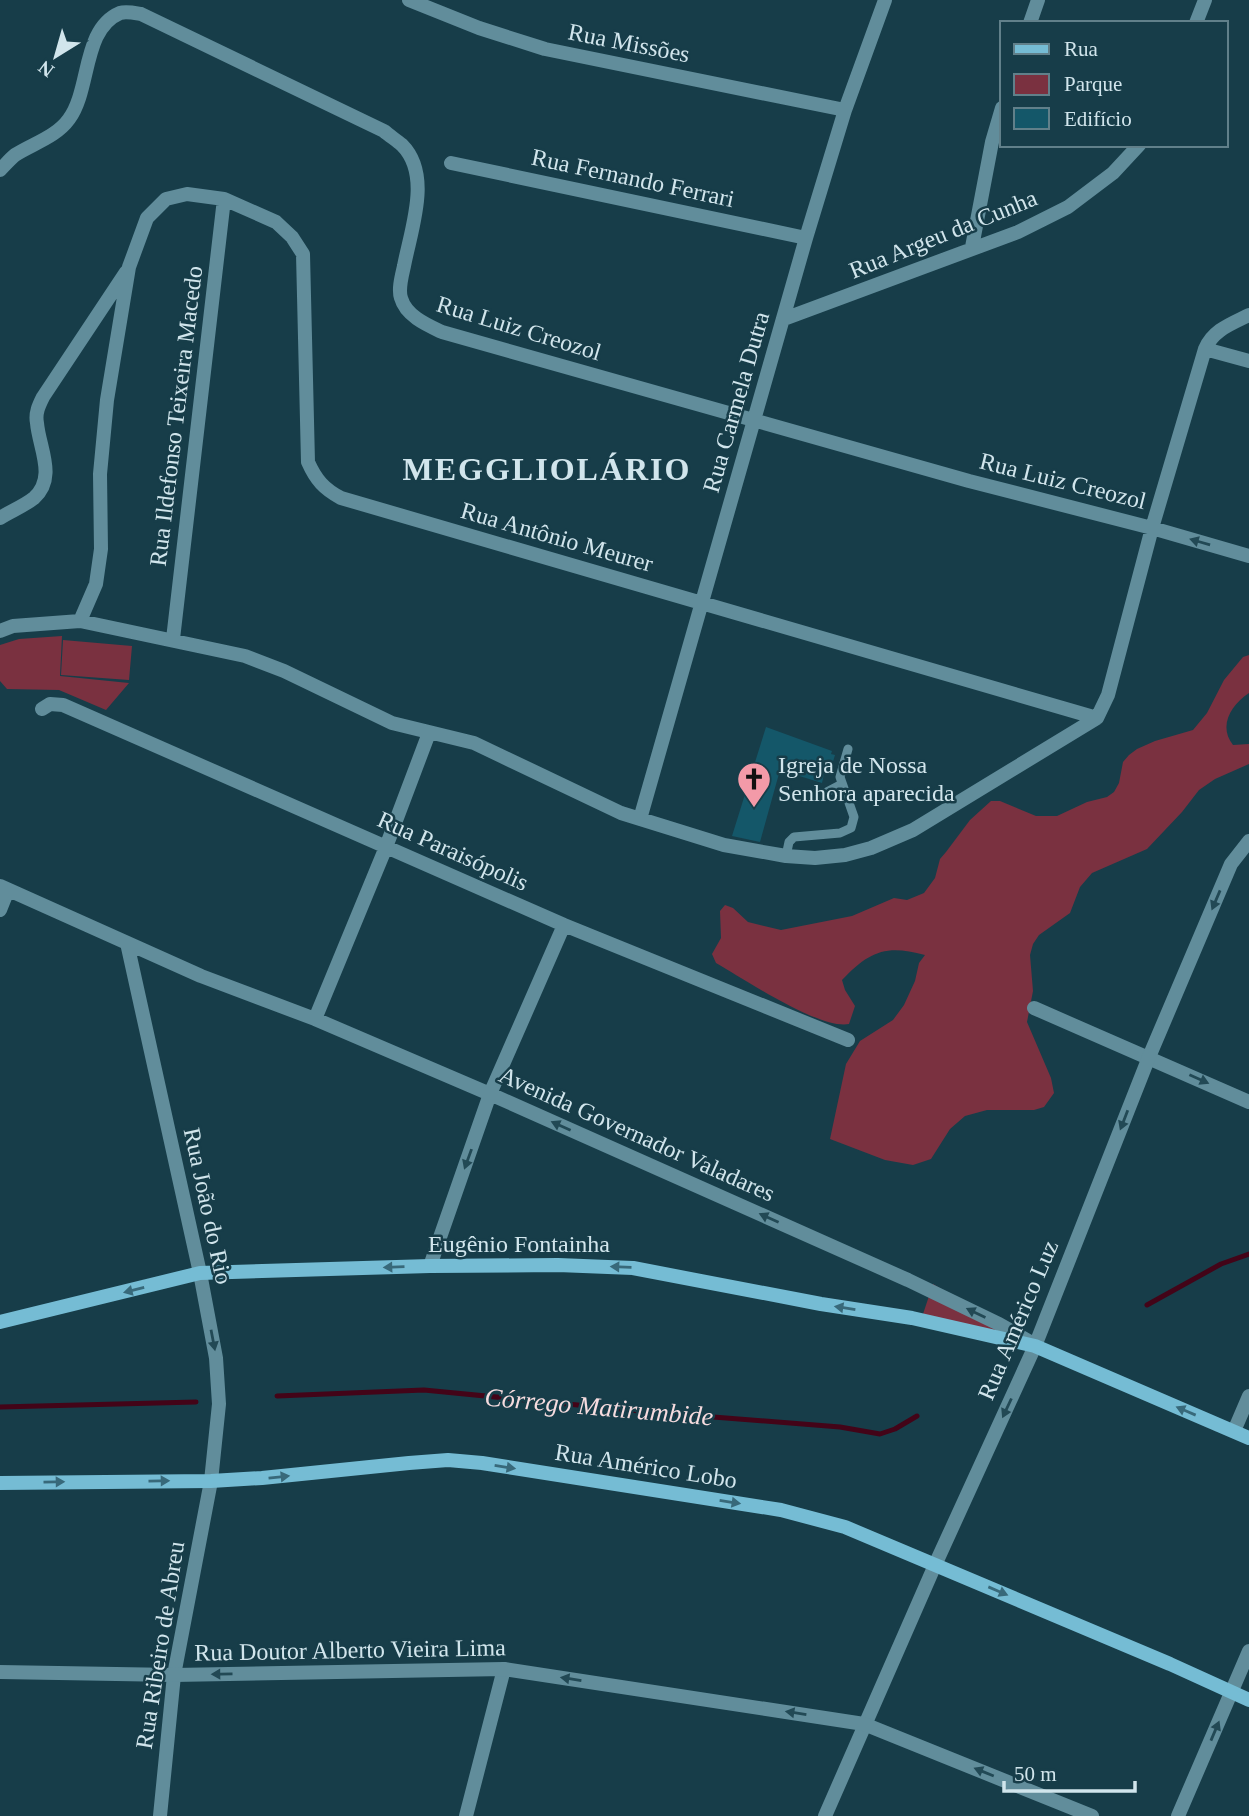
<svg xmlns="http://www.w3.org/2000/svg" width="1249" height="1816" viewBox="0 0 1249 1816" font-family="Georgia,serif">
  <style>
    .green { fill: #7a3140 }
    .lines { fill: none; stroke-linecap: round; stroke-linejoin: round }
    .stream { stroke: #430418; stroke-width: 5 }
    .building { fill: #145769 }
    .service { stroke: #618d9b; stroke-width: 9 }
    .minor { stroke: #618d9b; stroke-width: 14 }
    .tertiary { stroke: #618d9b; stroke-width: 14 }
    .secondary { stroke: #75bcd4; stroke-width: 14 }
    .oneway { fill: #224955 }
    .oneway2 { fill: #38697a }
    .labels { text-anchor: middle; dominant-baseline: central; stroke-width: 5; stroke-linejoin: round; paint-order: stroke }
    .street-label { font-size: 24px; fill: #d1e5ec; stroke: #173d49 }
    .poi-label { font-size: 24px; fill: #d1e5ec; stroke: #173d49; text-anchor: start }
    .water-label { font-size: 26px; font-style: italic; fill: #f6dcdf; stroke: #173d49 }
    .district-label { font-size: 32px; font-weight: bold; letter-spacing: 2px; fill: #d1e5ec; stroke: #173d49 }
  </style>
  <rect width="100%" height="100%" fill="#173d49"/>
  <!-- green -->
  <path class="green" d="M62 636 60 676 129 683 106 710 59 690 7 689 0 681V645L19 639Z
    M63 640 132 646 129 680 61 675Z
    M1249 655V693C1231 705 1218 726 1233 745L1249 744V764L1215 779 1199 790 1182 812 1147 849 1092 873 1080 887 1070 913 1039 935 1033 944 1030 955 1033 991 1027 1022 1051 1078 1054 1093 1044 1107 1034 1110H987L965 1116 950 1129 931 1159 913 1165 885 1160 830 1139 846 1064 860 1041 893 1020 904 1005 915 981 919 963 925 955C885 944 869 952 842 980L845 990 855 1006 849 1024C820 1030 744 979 716 963L712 954 721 938 720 911 725 905 733 908 748 922 781 930 852 916 894 898 907 900 924 893 935 878 940 859 946 852 970 820 991 801H1000L1036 816H1057L1087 802 1107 797 1114 792 1119 783 1123 762 1129 755 1137 749 1155 741 1193 730 1207 713 1224 680 1243 657Z
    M933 1284 1022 1338 920 1323Z"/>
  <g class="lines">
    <!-- stream -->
    <path class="stream" d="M1147 1305 1221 1264 1249 1254
      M277 1396 424 1390 650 1412 840 1427 880 1434 895 1429 917 1416
      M0 1407 196 1402"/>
  </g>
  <!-- building -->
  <path class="building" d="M766 727 832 751 831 754 835 755 829 775 824 774 822 783 780 770 760 842 732 836Z"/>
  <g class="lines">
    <!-- service -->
    <path class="service" d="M817 792 823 794 842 784
      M786 856 789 842 794 837 840 833 851 828 854 817 840 777 848 749"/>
    <!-- minor -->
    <path class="minor" d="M409 0 479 28 545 49 845 110
      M1030 23 1038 0
      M1196 23 1205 0
      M451 163 806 238
      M0 170C5 165 10 159 15 155 34 143 56 137 69 119 91 89 82 29 120 13 126 11 135 13 141 14L384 131C390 136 396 140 402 145 432 175 411 229 404 266 402 275 398 289 401 298 406 316 427 325 442 332L969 481 1152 528 1249 556
      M972 247 992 142 1002 108
      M784 319 1018 232 1068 207 1113 173 1139 145
      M1205 349 1249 361
      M0 518C11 511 24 506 34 498 57 477 39 448 37 423 35 413 39 405 43 397L126 272
      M80 621 96 584 101 549 100 474 107 400 129 267 147 218 166 199 187 194 224 199 276 222 292 237 303 254 308 462C316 480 324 489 341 498L1097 718
      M0 631 13 626 80 621 245 656 284 671 392 723 474 743 621 813 724 845 786 856 815 858 845 855 871 848 913 830 1097 718
      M173 639 224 199
      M42 709 50 704 63 705 564 925 848 1040
      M1097 718 1108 695 1152 528 1205 349C1213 330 1231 324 1249 315
      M640 819 806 238 845 110 885 0
      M0 886 201 976 315 1019 490 1094 908 1280 999 1324 1032 1343
      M0 910 8 890
      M127 943 200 1273 216 1358 219 1404 211 1481 174 1675 160 1816
      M1034 1008 1249 1102
      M315 1019 386 847 429 733
      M430 1266 490 1094 564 925
      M466 1816 504 1669
      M825 1816 935 1565"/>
    <!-- tertiary -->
    <path class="tertiary" d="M1234 1431 1249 1396
      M935 1565 1035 1346 1149 1057 1231 864 1249 841
      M0 1672 174 1675 504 1669 864 1724 1092 1816
      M1178 1816 1249 1651"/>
    <!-- secondary -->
    <path class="secondary" d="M0 1322 200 1273 430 1266 558 1265 633 1268 821 1304 912 1318 1035 1346 1249 1438
      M0 1483 211 1481 262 1478 409 1463 448 1460 482 1463 781 1510 845 1527 1170 1664 1249 1700"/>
  </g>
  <!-- one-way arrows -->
  <defs><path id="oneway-solid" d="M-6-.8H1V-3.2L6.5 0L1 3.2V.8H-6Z" transform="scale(1.75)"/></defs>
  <g class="oneway">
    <use href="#oneway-solid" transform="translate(1200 542) rotate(-164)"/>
    <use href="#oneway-solid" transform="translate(1216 900) rotate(113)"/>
    <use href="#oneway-solid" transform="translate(1199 1079) rotate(24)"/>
    <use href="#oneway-solid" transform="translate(1124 1120) rotate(111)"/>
    <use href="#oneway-solid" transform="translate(561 1126) rotate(-156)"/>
    <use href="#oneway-solid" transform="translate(468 1159) rotate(110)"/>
    <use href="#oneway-solid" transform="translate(769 1218) rotate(-156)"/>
    <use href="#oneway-solid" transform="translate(976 1313) rotate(-154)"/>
    <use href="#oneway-solid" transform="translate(213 1340) rotate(79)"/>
    <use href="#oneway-solid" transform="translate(1007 1408) rotate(115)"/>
    <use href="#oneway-solid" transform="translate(222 1674) rotate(179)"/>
    <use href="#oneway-solid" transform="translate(571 1679) rotate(-171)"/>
    <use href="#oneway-solid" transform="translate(796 1713) rotate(-171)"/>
    <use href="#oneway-solid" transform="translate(1215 1731) rotate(-67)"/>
    <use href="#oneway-solid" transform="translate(984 1772) rotate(-158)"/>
  </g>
  <g class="oneway2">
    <use href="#oneway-solid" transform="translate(394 1267) rotate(178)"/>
    <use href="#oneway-solid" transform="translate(621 1267) rotate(-178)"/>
    <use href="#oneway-solid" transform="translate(134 1290) rotate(166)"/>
    <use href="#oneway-solid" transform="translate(845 1308) rotate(-171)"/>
    <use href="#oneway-solid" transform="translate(1186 1411) rotate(-157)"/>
    <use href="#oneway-solid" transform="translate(505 1467) rotate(9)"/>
    <use href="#oneway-solid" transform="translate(279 1477) rotate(-6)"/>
    <use href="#oneway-solid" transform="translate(159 1481) rotate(-1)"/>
    <use href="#oneway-solid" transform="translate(54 1482) rotate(-1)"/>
    <use href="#oneway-solid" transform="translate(730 1502) rotate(9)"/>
    <use href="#oneway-solid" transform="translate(998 1591) rotate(23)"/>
  </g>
  <!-- icons -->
  <defs>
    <g id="church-pin" transform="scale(1.75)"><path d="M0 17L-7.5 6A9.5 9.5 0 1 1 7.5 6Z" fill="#f39aa8" stroke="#173d49"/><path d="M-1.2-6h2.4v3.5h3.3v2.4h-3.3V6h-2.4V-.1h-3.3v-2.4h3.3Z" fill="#111"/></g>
  </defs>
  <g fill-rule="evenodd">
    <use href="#church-pin" x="754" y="779"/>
  </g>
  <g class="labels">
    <!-- street labels -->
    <g class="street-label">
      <text transform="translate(629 43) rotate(11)">Rua Missões</text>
      <text transform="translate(633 178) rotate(12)">Rua Fernando Ferrari</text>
      <text transform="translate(943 234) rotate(-22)">Rua Argeu da Cunha</text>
      <text transform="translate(519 328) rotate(17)">Rua Luiz Creozol</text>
      <text transform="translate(736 402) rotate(-74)">Rua Carmela Dutra</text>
      <text transform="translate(176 416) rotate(-83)">Rua Ildefonso Teixeira Macedo</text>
      <text transform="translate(1063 481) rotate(14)">Rua Luiz Creozol</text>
      <text transform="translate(557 537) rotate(16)">Rua Antônio Meurer</text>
      <text transform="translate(453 851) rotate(24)">Rua Paraisópolis</text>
      <text transform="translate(637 1134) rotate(24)">Avenida Governador Valadares</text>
      <text transform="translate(208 1206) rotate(78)">Rua João do Rio</text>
      <text x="519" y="1244">Eugênio Fontainha</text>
      <text transform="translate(1018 1320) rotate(-67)">Rua Américo Luz</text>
      <text transform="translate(646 1466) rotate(9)">Rua Américo Lobo</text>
      <text transform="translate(160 1645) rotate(-81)">Rua Ribeiro de Abreu</text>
      <text transform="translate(350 1650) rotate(-1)">Rua Doutor Alberto Vieira Lima</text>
    </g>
    <!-- poi labels -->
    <g class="poi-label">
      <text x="778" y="765">Igreja de Nossa<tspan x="778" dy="28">Senhora aparecida</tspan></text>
    </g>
    <!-- water labels -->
    <g class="water-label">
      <text transform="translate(599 1407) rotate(5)">Córrego Matirumbide</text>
    </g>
    <!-- district labels -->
    <g class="district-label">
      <text x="547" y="469">MEGGLIOLÁRIO</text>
    </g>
  </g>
  <!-- legend -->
  <rect x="1000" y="21" width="228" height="126" fill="#173d49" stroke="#61808a" stroke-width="2"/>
  <rect x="1014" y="44" width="35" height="10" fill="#75bcd4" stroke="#61808a" stroke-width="2"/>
  <text x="1064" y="56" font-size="21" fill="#d1e5ec">Rua</text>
  <rect x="1014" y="74" width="35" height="21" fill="#7a3140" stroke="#61808a" stroke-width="2"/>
  <text x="1064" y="91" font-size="21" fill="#d1e5ec">Parque</text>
  <rect x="1014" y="108" width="35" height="21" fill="#145769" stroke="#61808a" stroke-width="2"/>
  <text x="1064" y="126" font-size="21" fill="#d1e5ec">Edifício</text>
  <!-- north arrow -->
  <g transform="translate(56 56) rotate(217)" stroke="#173d49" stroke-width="5" paint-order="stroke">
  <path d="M0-5L12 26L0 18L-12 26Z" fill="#d1e5ec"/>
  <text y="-10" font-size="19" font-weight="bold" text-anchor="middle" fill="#d1e5ec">N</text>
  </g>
  <!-- scale -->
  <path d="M1004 1781v10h131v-10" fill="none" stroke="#d1e5ec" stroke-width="3.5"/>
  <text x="1014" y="1781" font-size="21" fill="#d1e5ec" stroke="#173d49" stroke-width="5" paint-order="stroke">50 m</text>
</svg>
